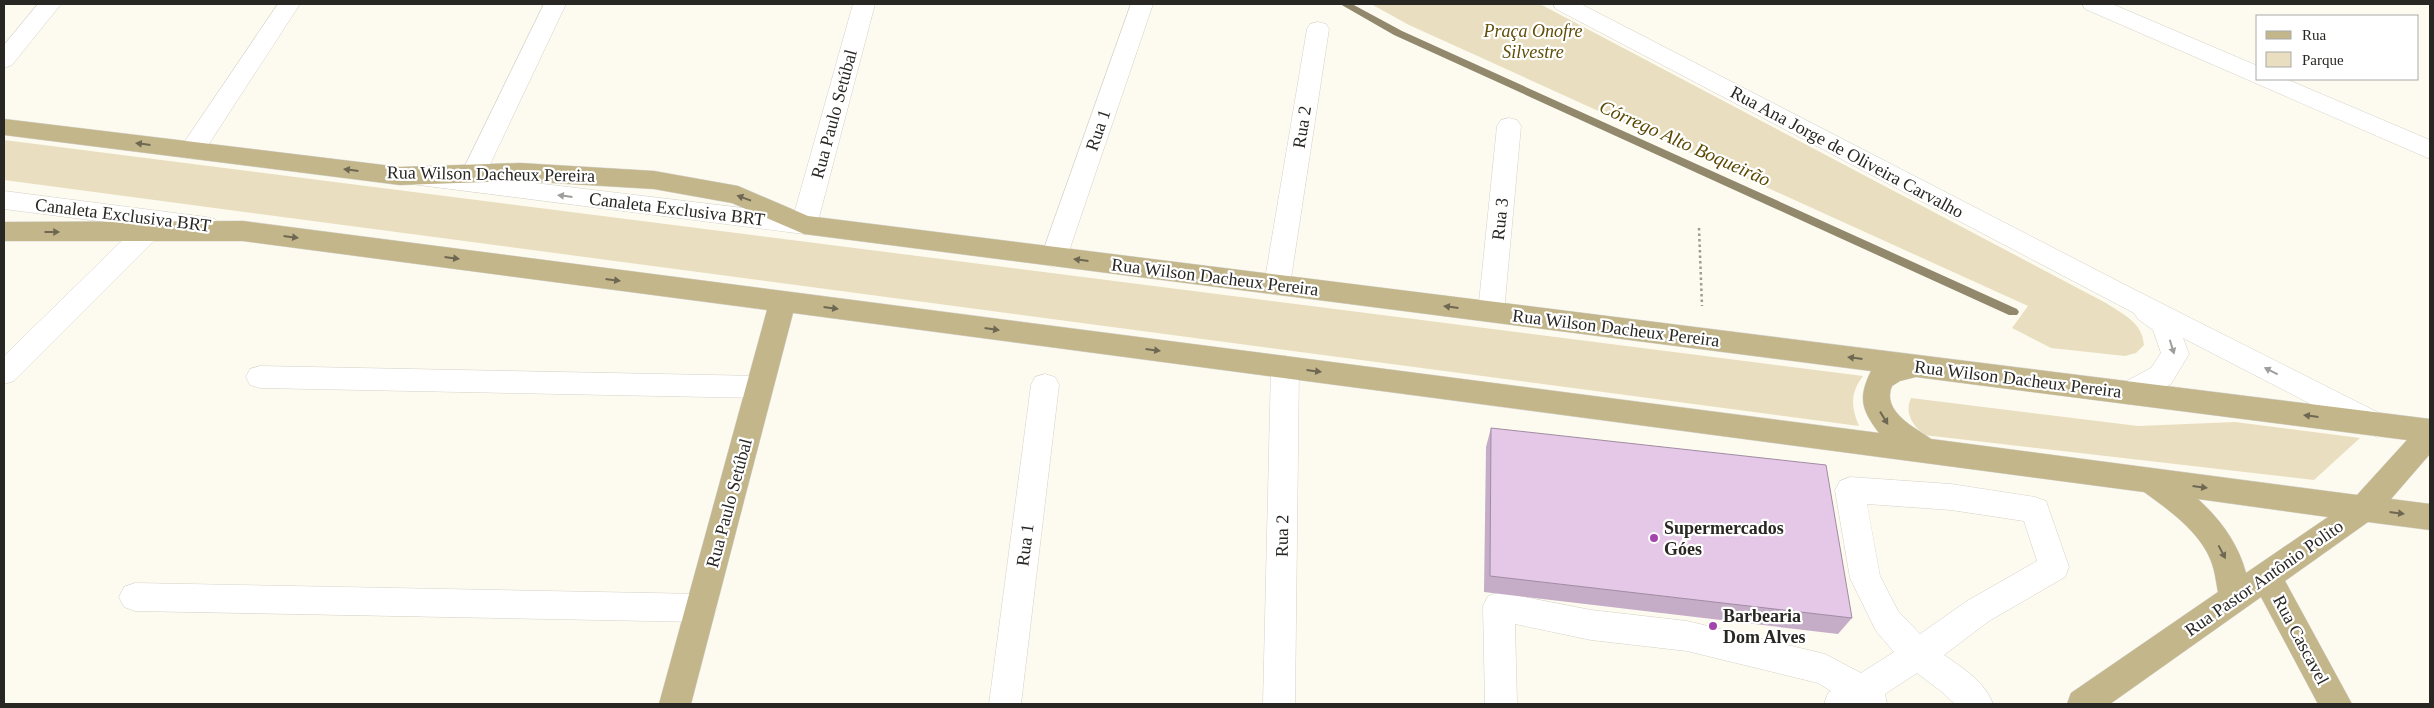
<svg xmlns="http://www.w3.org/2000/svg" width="2434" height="708" viewBox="0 0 2434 708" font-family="'Times New Roman',serif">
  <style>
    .green { fill: #e9dfc0 }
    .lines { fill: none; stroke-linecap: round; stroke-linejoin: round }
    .stream { fill: #92896d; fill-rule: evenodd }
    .minor-casing { stroke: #d4d1c7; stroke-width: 1 }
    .major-casing { stroke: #d8d8d7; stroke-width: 1 }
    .path { stroke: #9d9b94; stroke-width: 2.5; stroke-dasharray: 2.5 3; stroke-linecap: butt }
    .minor { fill: #fff; fill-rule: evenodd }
    .major { fill: #c3b68b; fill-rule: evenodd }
    .wall { fill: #c5acc7 }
    .building { fill: #e5c8e7; stroke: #a08ca2 }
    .oneway { fill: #6e6752 }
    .oneway2 { fill: #9e9e9c }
    .poi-dot { fill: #a444ad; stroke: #fff; stroke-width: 2 }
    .labels { text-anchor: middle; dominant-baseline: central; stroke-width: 4.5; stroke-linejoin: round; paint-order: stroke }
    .park-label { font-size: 18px; font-style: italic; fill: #604d08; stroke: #fff }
    .street-label { font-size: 18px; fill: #282723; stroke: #fff }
    .poi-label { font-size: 18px; font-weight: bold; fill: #282723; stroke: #fff; text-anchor: start }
    .water-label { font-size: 19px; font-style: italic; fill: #5a4800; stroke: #fff }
  </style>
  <rect width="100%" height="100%" fill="#fdfaf0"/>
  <!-- green -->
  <path class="green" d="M1371 4H1540L2106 303C2124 315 2142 322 2144 345L2136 353 2125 356 2051 348 2012 328 2028 306 1409 25Z
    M4 140 1863 376C1850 393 1851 407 1859 426L4 180Z
    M1911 398 2138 426 2235 422 2360 438 2314 480 1924 435C1913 425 1904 414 1911 398Z"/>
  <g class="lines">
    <!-- stream -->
    <path class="stream" d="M1340 4H1352L1402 31 2017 309 2019 312 2017 315H2009L1394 35Z"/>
    <!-- minor casing -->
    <g class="minor-casing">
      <path id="minor" d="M38 4H61L12 65 4 68V45Z
        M278 4H300L201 156 192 159 183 156 180 150 183 144Z
        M544 4H566L484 177 794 214 853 4H875L817 225 813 232 804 234 411 184 408 178 411 172 420 169 463 174 462 172Z
        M1131 4H1153L1067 257 1063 264 1054 267 1045 264 1041 257Z
        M1553 4H1581L2139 292 2387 417 2391 425 2387 433 2377 437 2367 433 2183 338 2189 354 2171 384 2129 404 2119 401 2115 393 2119 385 2151 368 2161 353 2153 330 2138 319 2134 313 1556 9Z
        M2082 4H2112L2258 66V79H2286L2430 140V159L2085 9Z
        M1318 22 1326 24 1329 29 1290 285 1286 292 1277 295 1268 292 1264 285 1307 29 1310 24Z
        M1509 118 1517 120 1521 126 1504 312 1500 319 1491 322 1482 319 1478 312 1497 126 1501 120Z
        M4 191 206 217 215 219 219 226 215 233 206 235 158 229 160 232 156 239 14 381 4 384V356L137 226 4 209Z
        M1285 356 1295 359 1299 367 1295 704H1263L1271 367 1275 359Z
        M260 366 760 376 770 379 774 387 770 395 760 398 260 388 250 385 246 377 250 369Z
        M1045 374 1055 377 1059 385 1021 704H989L1031 385 1035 377Z
        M1850 477 1951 484 2035 497 2046 501 2069 567 2065 577 1989 621 1944 655C1963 668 1985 682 1993 704H1955L1942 692 1917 673 1885 694 1887 704H1824L1828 693 1831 691 1818 683 1687 651 1591 640 1515 624 1517 704H1485L1483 606 1488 596 1499 592 1591 610 1687 621 1825 654 1861 673 1894 652 1876 631 1850 578 1835 490 1840 481ZM1867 504 1951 510 2024 521 2037 561 1967 601 1920 634 1898 611 1880 576Z
        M135 583 701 594 712 598 717 608 712 618 701 622 135 611 124 607 119 597 124 587Z"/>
    </g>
    <!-- major casing -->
    <g class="major-casing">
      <path id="major" d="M4 119 400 167 520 163 654 171 738 186 808 216 2430 419V454L2391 499 2430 504V530L2368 522 2285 581 2352 704H2318L2261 597 2110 704H2067L2071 693 2218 592C2216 582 2215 571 2211 561 2200 532 2169 510 2144 492L793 313 691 704H659L767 310 243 241H4V222L243 221 1879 433C1861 409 1858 398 1871 371L804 234 732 203 654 189 520 181 400 185 4 135ZM1916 377 2407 440 2357 495 1931 439C1916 428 1881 412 1892 386L1900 381ZM2198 499 2328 517 2246 573C2238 543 2220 519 2198 499Z"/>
    </g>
    <!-- path -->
    <path class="path" d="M1699 228 1702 306"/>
    <!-- minor -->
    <use href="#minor" class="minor"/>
    <!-- major -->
    <use href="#major" class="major"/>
  </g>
  <!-- wall -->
  <path class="wall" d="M1491 428 1852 618 1838 634 1484 592 1486 447Z"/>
  <!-- building -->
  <path class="building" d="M1491 428 1826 465 1852 618 1490 576Z"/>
  <!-- one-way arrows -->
  <defs><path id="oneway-solid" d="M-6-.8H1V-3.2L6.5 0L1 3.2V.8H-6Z" transform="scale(1.25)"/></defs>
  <g class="oneway">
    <use href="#oneway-solid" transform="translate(143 144) rotate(-173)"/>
    <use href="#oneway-solid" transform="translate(351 170) rotate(-173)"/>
    <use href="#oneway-solid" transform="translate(744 198) rotate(-160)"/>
    <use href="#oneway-solid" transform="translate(52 232)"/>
    <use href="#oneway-solid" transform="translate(291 237) rotate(7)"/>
    <use href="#oneway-solid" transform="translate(452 258) rotate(7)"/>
    <use href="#oneway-solid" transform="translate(1081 260) rotate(-173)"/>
    <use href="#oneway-solid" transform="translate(613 280) rotate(7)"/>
    <use href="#oneway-solid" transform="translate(1451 307) rotate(-173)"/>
    <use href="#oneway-solid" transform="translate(831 308) rotate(7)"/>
    <use href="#oneway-solid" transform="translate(992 329) rotate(8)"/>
    <use href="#oneway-solid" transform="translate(1153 350) rotate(7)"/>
    <use href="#oneway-solid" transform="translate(1855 358) rotate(-173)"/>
    <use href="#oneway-solid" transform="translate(1314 371) rotate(7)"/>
    <use href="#oneway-solid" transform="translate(2311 416) rotate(-173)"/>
    <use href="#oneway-solid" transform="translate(1884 418) rotate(58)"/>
    <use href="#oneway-solid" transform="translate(2200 487) rotate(7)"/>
    <use href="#oneway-solid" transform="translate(2397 513) rotate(7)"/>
    <use href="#oneway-solid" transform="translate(2222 552) rotate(62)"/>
  </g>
  <g class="oneway2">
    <use href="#oneway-solid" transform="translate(565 196) rotate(-173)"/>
    <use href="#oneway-solid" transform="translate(2172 347) rotate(73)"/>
    <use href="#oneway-solid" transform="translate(2271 371) rotate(-153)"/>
  </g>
  <!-- markers -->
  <g class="poi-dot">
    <circle cx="1654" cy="538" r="5"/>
    <circle cx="1713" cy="626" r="5"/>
  </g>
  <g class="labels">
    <!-- park labels -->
    <g class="park-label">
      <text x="1533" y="31">Praça Onofre<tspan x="1533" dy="21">Silvestre</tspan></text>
    </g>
    <!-- street labels -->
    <g class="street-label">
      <text transform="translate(834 114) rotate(-75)">Rua Paulo Setúbal</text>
      <text transform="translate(1302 127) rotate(-81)">Rua 2</text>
      <text transform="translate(1098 130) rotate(-71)">Rua 1</text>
      <text transform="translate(1847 152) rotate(28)">Rua Ana Jorge de Oliveira Carvalho</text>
      <text transform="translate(491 174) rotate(1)">Rua Wilson Dacheux Pereira</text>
      <text transform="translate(677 209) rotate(7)">Canaleta Exclusiva BRT</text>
      <text transform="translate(123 215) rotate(7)">Canaleta Exclusiva BRT</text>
      <text transform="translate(1500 219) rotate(-84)">Rua 3</text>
      <text transform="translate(1215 277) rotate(7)">Rua Wilson Dacheux Pereira</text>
      <text transform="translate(1616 328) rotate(7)">Rua Wilson Dacheux Pereira</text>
      <text transform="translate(2018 379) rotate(7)">Rua Wilson Dacheux Pereira</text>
      <text transform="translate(729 503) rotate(-75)">Rua Paulo Setúbal</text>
      <text transform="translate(1282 536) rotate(-89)">Rua 2</text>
      <text transform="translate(1025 545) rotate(-83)">Rua 1</text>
      <text transform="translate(2264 578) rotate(-35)">Rua Pastor Antônio Polito</text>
      <text transform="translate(2301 640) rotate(62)">Rua Cascavel</text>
    </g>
    <!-- poi labels -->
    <g class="poi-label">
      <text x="1664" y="528">Supermercados<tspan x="1664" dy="21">Góes</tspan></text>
      <text x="1723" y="616">Barbearia<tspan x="1723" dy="21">Dom Alves</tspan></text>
    </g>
    <!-- water labels -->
    <g class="water-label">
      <text transform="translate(1685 143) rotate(24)">Córrego Alto Boqueirão</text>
    </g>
  </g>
  <!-- border -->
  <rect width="2434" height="708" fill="none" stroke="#282723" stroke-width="10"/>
  <!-- legend -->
  <rect x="2256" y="15" width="162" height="65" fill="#ffffff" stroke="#a9a9a7"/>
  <rect x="2266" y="31" width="25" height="8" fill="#c3b68b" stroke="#a9a9a7"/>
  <text x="2302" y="40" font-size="15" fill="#282723">Rua</text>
  <rect x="2266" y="52" width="25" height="15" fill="#e9dfc0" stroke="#a9a9a7"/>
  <text x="2302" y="65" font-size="15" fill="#282723">Parque</text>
</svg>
